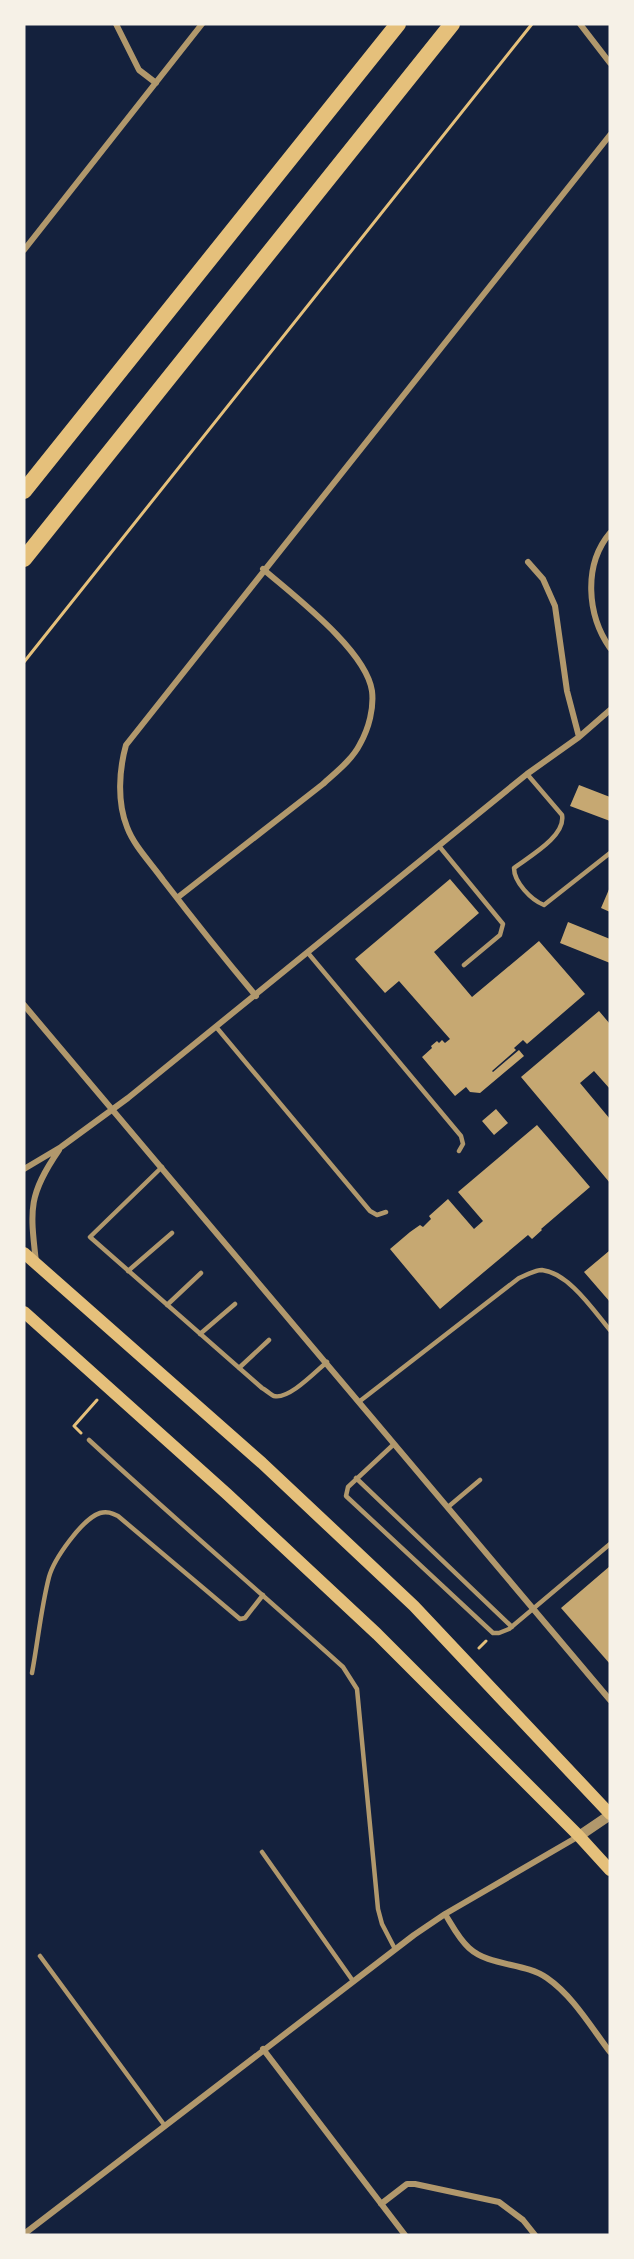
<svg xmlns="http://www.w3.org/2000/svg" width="634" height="2259" viewBox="0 0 634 2259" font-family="Poppins,sans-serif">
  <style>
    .building { fill: #c6a872 }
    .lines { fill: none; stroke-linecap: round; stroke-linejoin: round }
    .path { stroke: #e5c07b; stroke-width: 3 }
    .service { stroke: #b1986c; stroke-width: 4.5 }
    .minor { stroke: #b1986c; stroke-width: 6 }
    .tertiary { stroke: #b1986c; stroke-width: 10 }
    .secondary { stroke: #e5c07b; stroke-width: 12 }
    .trunk { stroke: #e5c07b; stroke-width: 16 }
  </style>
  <rect width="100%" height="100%" fill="#14213d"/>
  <!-- building -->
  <path class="building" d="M579 785 610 797V821L570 806Z
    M450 879 479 913 434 952 472 997 539 941 585 994 527 1044 523 1040 514 1048 516 1050 492 1071 493 1072 519 1050 524 1056 480 1093 470 1092 466 1087 455 1096 422 1057 432 1048 431 1046 437 1041 439 1043 442 1040 445 1043 450 1039 399 981 385 993 355 959Z
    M610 887V912L601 908Z
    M568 922 610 939V963L560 943Z
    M599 1011 610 1024V1089L594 1071 580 1083 610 1119V1183L521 1077Z
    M496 1109 508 1123 494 1135 482 1121Z
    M537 1125 590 1187 541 1229 542 1230 532 1239 528 1235 440 1309 390 1249 410 1232 420 1225 423 1227 431 1219 429 1216 448 1199 474 1229 483 1221 458 1192Z
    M609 1251 610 1252V1302L584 1272Z
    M610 1566V1664L561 1608Z"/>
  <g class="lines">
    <!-- path -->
    <path class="path" d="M24 662 532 24
      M81 1433 74 1426 97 1400
      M479 1648 486 1641"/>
    <!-- service -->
    <path class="service" d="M527 774 562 815C566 836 530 856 514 868 514 882 531 900 544 905L610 853
      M439 846 503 924 500 935 464 965
      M308 953 461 1136 463 1144 459 1151
      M217 1028 370 1211 377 1215 386 1212
      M162 1167 90 1237 262 1388C266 1390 271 1395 274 1396 289 1400 316 1371 327 1362
      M128 1271 172 1233
      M167 1305 201 1273
      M200 1334 235 1304
      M239 1368 269 1340
      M360 1401 519 1278C526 1275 535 1270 542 1270 569 1273 594 1311 610 1330
      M89 1440C172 1517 259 1591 343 1667L357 1689 378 1909 382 1924 395 1949
      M394 1444 348 1487 346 1496 493 1633H499L509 1629 610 1544
      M356 1478 512 1627
      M448 1507 480 1480
      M32 1673C38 1641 41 1608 49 1577 54 1559 82 1519 100 1513 107 1511 112 1513 118 1516L240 1619 245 1618 263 1595
      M262 1852 353 1981
      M40 1956 165 2126"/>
    <!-- minor -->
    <path class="minor" d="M116 24 139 70 156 83
      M580 24 610 63
      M24 250 202 24
      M610 533C583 565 587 615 610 648
      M528 562 543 579 555 606 567 691 579 737
      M177 898 323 784C336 772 352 760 360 744 369 728 374 708 372 691 366 650 294 596 263 569
      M256 996C224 958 193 919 163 880 151 863 134 846 127 827 117 802 119 770 126 745L610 135
      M24 1005 610 1700
      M24 1169 61 1147 128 1098 527 774 579 737 610 710
      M36 1262C30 1209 28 1195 59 1150
      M445 1914C452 1925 458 1938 469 1948 490 1967 524 1962 547 1978 573 1996 591 2027 610 2052
      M263 2049 405 2235
      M381 2204 407 2184H415L499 2202 523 2220 535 2235
      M24 2234 414 1935 445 1914 579 1836"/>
    <!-- tertiary -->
    <path class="tertiary" d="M579 1836 610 1815"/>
    <!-- secondary -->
    <path class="secondary" d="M24 1253 262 1463 414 1606 610 1814
      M24 1312 227 1494 377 1634 579 1836 610 1870"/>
    <!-- trunk -->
    <path class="trunk" d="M24 491 398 24
      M24 559 452 24"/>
  </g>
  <!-- border -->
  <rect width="634" height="2259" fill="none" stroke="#f6f1e7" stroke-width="51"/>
</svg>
